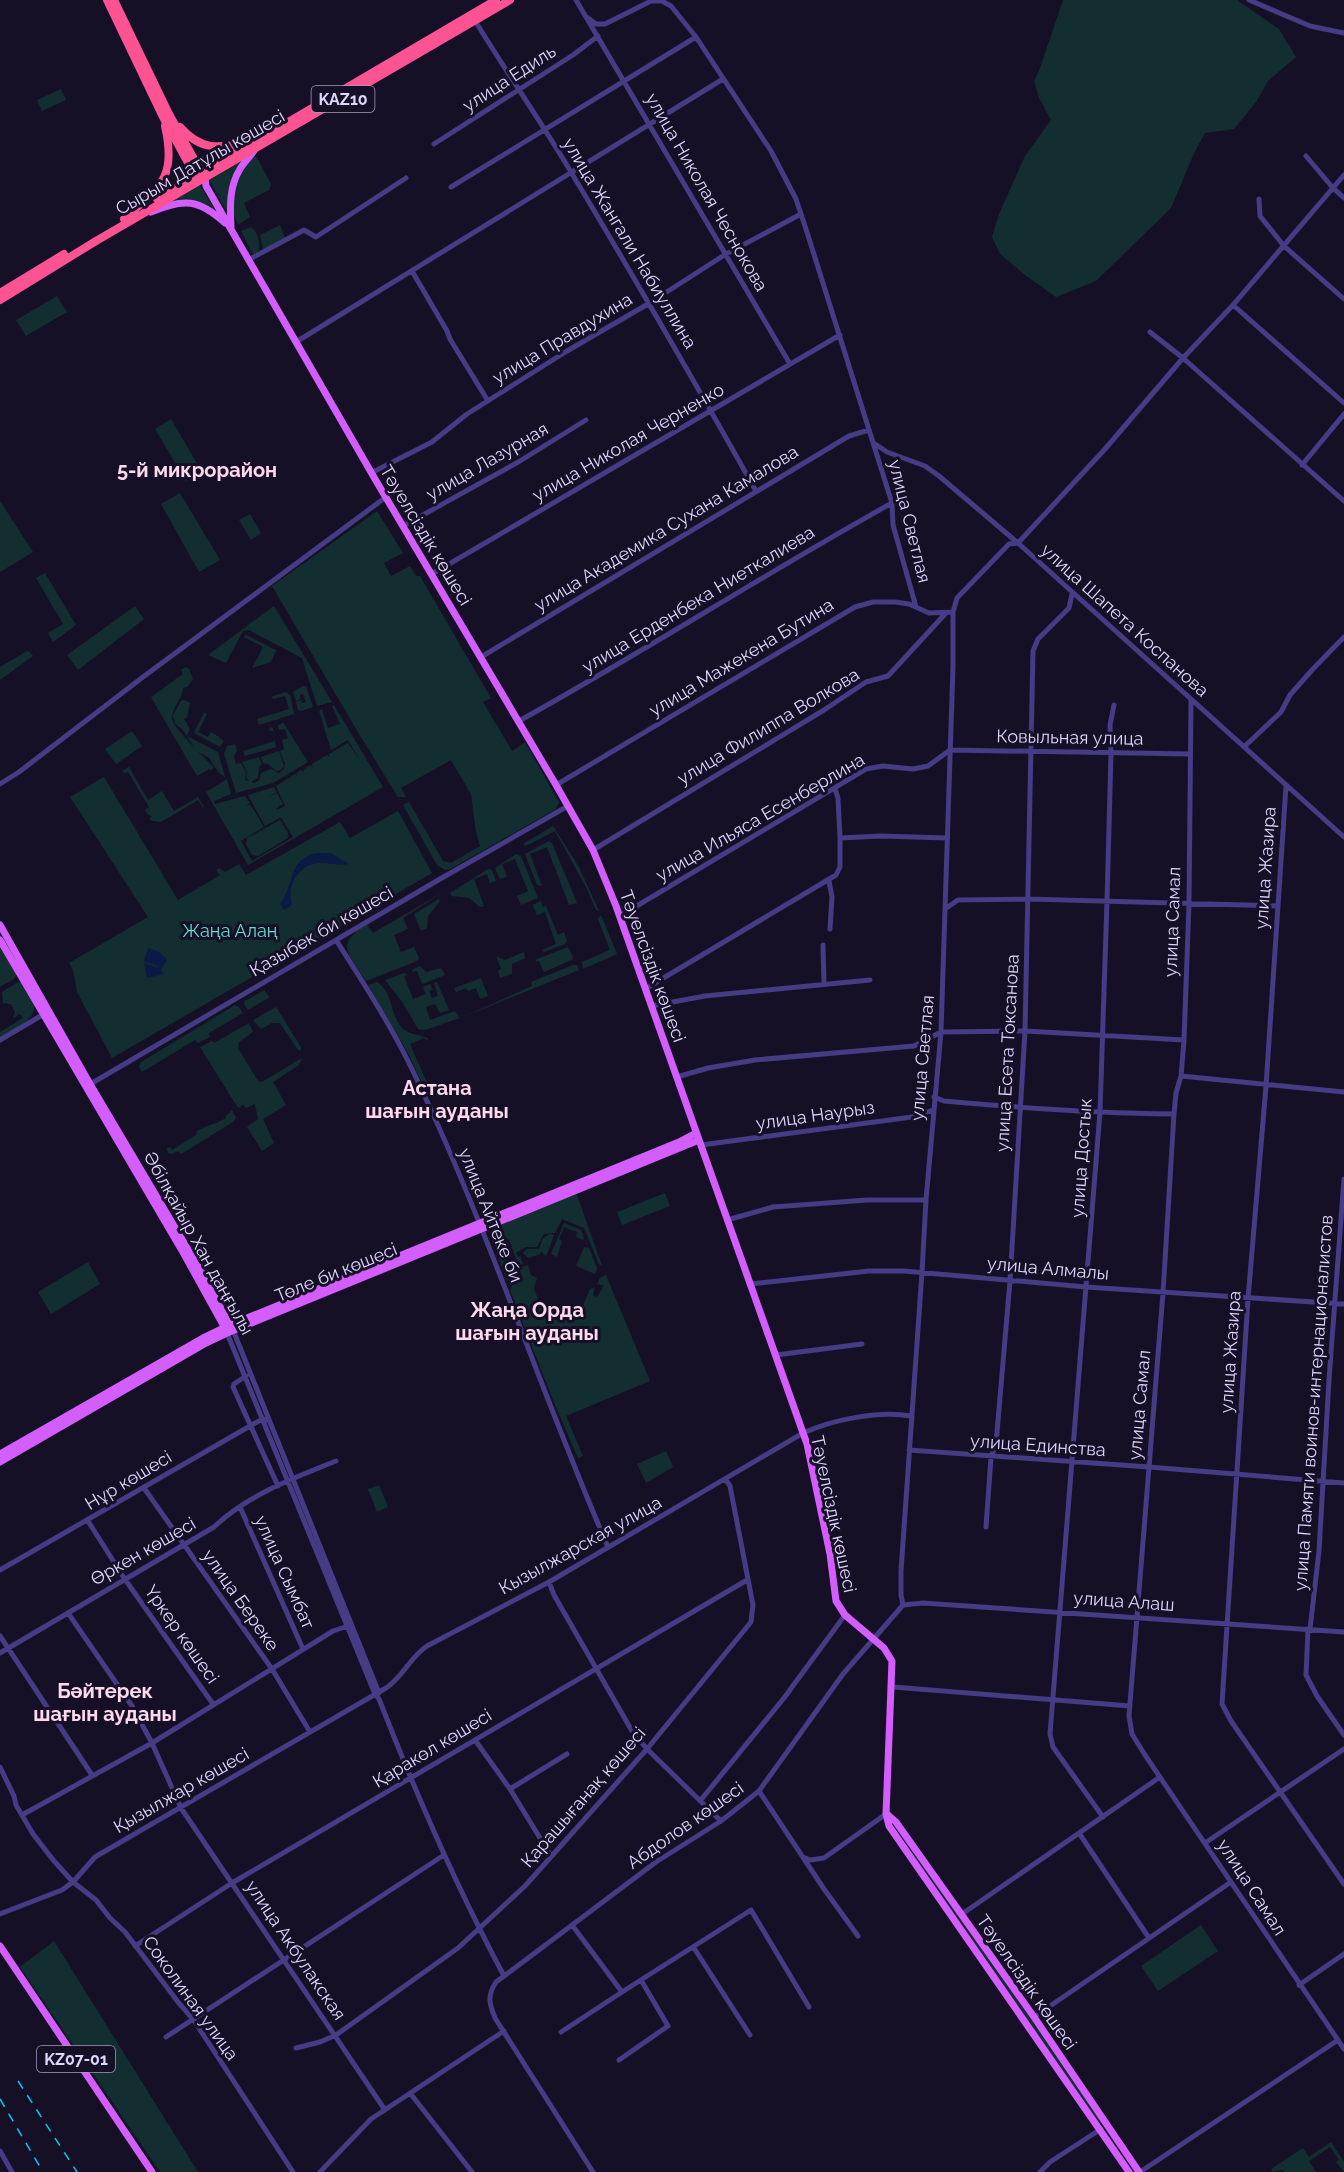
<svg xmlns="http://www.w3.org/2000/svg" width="1344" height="2172" viewBox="0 0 1344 2172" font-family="Raleway,sans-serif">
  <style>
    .green { fill: #132e30 }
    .water { fill: #0b1a44 }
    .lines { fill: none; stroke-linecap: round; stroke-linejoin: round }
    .minor { stroke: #463b85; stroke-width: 5 }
    .major { stroke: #d35efd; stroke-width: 7 }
    .highway { stroke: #fd5392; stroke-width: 8 }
    .rail { stroke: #05c8fb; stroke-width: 1.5; stroke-dasharray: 9 8; stroke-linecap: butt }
    .labels { text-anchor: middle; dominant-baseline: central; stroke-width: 6; stroke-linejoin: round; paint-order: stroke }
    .shield { fill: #161027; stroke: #a39bbe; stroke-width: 1.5 }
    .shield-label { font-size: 16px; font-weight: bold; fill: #dfd6fe }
    .street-label { font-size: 18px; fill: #dfd6fe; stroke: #161027 }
    .park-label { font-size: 18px; fill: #62decd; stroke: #161027 }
    .neighbourhood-label { font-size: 20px; font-weight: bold; fill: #fed8ec; stroke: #161027 }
  </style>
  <rect width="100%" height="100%" fill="#161027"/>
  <!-- green -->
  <path class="green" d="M1063 0H1237L1279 29 1296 57 1268 81 1256 102 1234 129 1205 133 1195 151 1171 208 1096 281 1056 297 1025 275 1000 254 992 237 999 214 1025 156 1051 120 1039 98 1034 81 1039 71Z
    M61 89 66 100 42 111 37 100Z
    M248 156 239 166 229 216 209 179Z
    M256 156 271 184 269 190 244 203 250 217 238 225C227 201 234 171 256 156Z
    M199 184 218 215 213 210 170 202Z
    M280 225 285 238 263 250 260 235Z
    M251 227C258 232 261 244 258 253L255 254 252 253 241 231Z
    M57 296 67 312 26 336 16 320Z
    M171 419 202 472 186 481 155 429Z
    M180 493 220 560 199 572 161 504Z
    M0 501 33 552 0 572Z
    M377 511 403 553 384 563 391 576 410 566 416 576H420L491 698 483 702 512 751 525 742 559 802 556 809 450 869 445 870 437 865 403 805 409 802 443 861 451 863 480 846 476 832 471 794 451 760 401 788 406 797H398L359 734 272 586Z
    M250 514 261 533 251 540 239 520Z
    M45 573 76 625 53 642 48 633 63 624 36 578Z
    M135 606 144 619 78 670 67 655Z
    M274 606 332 702 317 706 302 658 249 630 243 631 226 663 208 655Z
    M246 635 276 650 271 662 252 668 263 647 244 637Z
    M27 651 30 652 33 656 0 680V667Z
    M185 667 189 669 193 679 187 687 183 688C183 698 172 707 172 718 172 728 207 759 214 768L210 770 209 769 197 776 151 697 183 674 181 670Z
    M303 686H306L313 707 301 711 298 710 296 702 301 700 302 703 306 702 303 694 300 695V699L296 701 293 692Z
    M286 692 290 695 294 714 259 725 257 719 289 709 285 696 273 699 272 696Z
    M185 700 190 703 187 717 184 719 190 729 187 736 218 752 225 777 219 773 209 758 196 750 182 729 175 724 173 715 181 701Z
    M334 705 383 787 248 865 206 792 227 779 231 794 224 797 222 796V798L214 801 215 804 245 796 250 803 245 807 250 804 264 827 241 841 252 861 293 837 281 817 265 826 248 795 274 787 277 792 268 797 277 793 283 804 278 807 276 810 285 806 276 786 295 774 297 776 296 773 301 770 304 772 303 770 310 765 313 767 312 764 327 755 330 757 329 754 348 743 360 760 348 740 331 750 319 711 322 709 328 728 340 724 332 706Z
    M204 712 207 714 198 732 208 737 211 732 219 737V738L224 741 220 747 194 733Z
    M283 722 308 762 273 783 236 793 224 754 227 746 235 744 237 751 234 756 236 764 241 763 246 772 245 780 255 783 259 780 261 773 271 769 279 773 284 769 285 764 280 751 284 749 282 740 288 738 285 729 279 730 278 726Z
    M269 727 273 728 276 747 245 756 243 751 275 741 273 731H270Z
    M132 731 142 746 116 764 105 749Z
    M279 751 284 766 281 770 276 771 268 764 263 763 261 757Z
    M259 757 262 764 259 767 258 778 250 782 246 778 247 772 242 762Z
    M129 767 148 800 162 791 174 811 198 797 204 807 203 808 198 800 161 822 152 821 149 819 152 817 150 815H148L145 810 149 807 128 772 124 773 122 771Z
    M104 777 178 900 220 875 216 870 219 868 225 872 239 864 246 875 340 822 350 838 398 811 432 873 112 1058 77 992 73 970 69 963 148 917 70 797Z
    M280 820 288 833V838L258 856 252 855 246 844 247 838Z
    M553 826 579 867 599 911 596 910 586 887 555 831 526 846 523 844Z
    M549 841 552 843 577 903 569 905 547 847 530 854 542 886 537 885 525 854Z
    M516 854 521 856 538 898 521 905 517 896 528 891 515 859 502 864 507 877 500 879 495 868Z
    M488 869 492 870 496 881 490 883 487 874 474 879 484 906 480 907 469 898 452 896 450 893Z
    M445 891 403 918 408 929 394 935 401 952 414 947 419 958 417 961 366 981C349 954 334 945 367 924L373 933Z
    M439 899 440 901 428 916 427 928 421 931 414 914Z
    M541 901 543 907 546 906 558 935 564 932 567 941 565 944 544 952 542 950 556 944 545 912 537 915 533 905Z
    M601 915 617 954 583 969 582 962 610 950 598 919Z
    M0 947C4 951 17 970 16 976 15 980 4 984 0 987Z
    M568 947 573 957 572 960 544 972 539 961 535 962 537 959Z
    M524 952 525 958 512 964V974L500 978 498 971 501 969 496 956 505 960Z
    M573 965H577L579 970 463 1017 532 986 531 982Z
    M420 966 426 972 441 968 445 975 422 984 417 971 412 972 413 969Z
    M404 973 408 975 404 976 413 999 426 994 423 987 430 984 433 990 429 991 432 998 438 996 434 983 437 982 449 1010 440 1013 435 1004 426 1007 430 1020 455 1011 460 1018 425 1030 418 1029 403 1003 385 980Z
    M481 978 488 996 480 999 476 988 468 991 466 988 456 992 454 988Z
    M18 982 22 983C26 989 33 997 34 1004 37 1021 11 1030 0 1037V1032L23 1018 20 1014 13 1019 15 1012 11 1004 3 1003 2 992Z
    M377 982C395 993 389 1020 406 1031 413 1035 422 1035 429 1039L426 1040 424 1038 410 1044 431 1092 427 1094 408 1053 368 985Z
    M264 990 270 997 248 1010 244 1004 245 1001Z
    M235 1005 239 1007 243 1013 209 1033 210 1037 198 1043 195 1040 142 1072 139 1067 141 1062Z
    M276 1007 301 1047V1051L298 1050 280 1023H272L261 1029 253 1020Z
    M249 1023 253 1032 239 1042 238 1048 258 1081 262 1082 302 1058 299 1065 273 1082 286 1105 263 1119 274 1143 262 1151 247 1127 258 1119 255 1104 246 1108 243 1105 238 1108 200 1047 212 1041 214 1043Z
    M232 1110 236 1118 233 1122 181 1154 178 1151 172 1154 168 1153 167 1148 170 1147 172 1150 196 1135 197 1131C208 1125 216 1124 226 1118V1116Z
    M665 1193 670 1206 622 1225 617 1212Z
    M574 1194 577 1195 602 1266 599 1264 584 1228 562 1219 555 1233 544 1234 537 1247H526L516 1253 518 1257 520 1256 523 1264 521 1265V1267L528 1265 531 1275 537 1278 534 1288 540 1305 536 1306 537 1309 544 1307 573 1320H577L590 1289 595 1287 593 1295 597 1297 604 1285 597 1284 600 1278 606 1275 650 1381 566 1416 583 1456 578 1458 553 1400 510 1290 513 1283 523 1279 509 1239 503 1241 516 1277 507 1281 489 1232 492 1228Z
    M564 1223 581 1230 584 1237 583 1240 576 1237 577 1232 564 1227 559 1239 562 1241 557 1257 551 1254Z
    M550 1234 554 1235 546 1257 542 1252 538 1255 528 1258 523 1253 527 1249H539L543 1238Z
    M584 1247 589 1248 597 1268 595 1274 576 1266Z
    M88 1262 100 1284 51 1314 38 1292Z
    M666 1451 673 1467 646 1483 637 1464Z
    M379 1485 388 1507 377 1512 368 1489Z
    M893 1825H895L1102 2121V2123H1099Z
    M1201 1925 1218 1951 1158 1991 1141 1966Z
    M54 1941 198 2172H160L20 1967Z
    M1331 2142 1344 2162V2172L1336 2162 1339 2160 1330 2147 1309 2161 1316 2172H1284L1283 2170 1273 2172 1271 2169 1303 2148 1309 2157Z"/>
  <!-- water -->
  <path class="water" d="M316 853H331L349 864C339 866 330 863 320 863 299 864 286 885 292 905L284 910 280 904C294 886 288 859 316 853Z
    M148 948 159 952 167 959 161 970 164 974 147 978 144 963 160 968 153 964 144 962Z"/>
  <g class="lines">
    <!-- minor -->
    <path class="minor" d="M576 0 790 364
      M1249 0 1310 26 1344 33
      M588 18 596 24H605L651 1H662L671 6 696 37 771 151 796 199 806 229 892 503 893 525 916 607
      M474 19C505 70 540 120 571 172 634 277 696 384 756 491
      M434 144 573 55 598 36
      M1306 156 1333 188 1344 198
      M451 187 696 37
      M1259 199 1260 216 1284 246 1344 299
      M248 260 304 230 316 237 406 178
      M412 271 447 331 450 339 488 401
      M1233 305 1344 403
      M1150 332 1183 358 1344 501
      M296 342 723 79
      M875 444 887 452 925 466 939 476 1018 543 1344 837
      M1302 465 1344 414
      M371 473 432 442 467 414 567 351 648 304 726 254 801 214
      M403 526 520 461 586 420
      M432 574 840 335
      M481 657 819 454 849 436 869 430
      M1191 700 1189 904 1184 1040 1181 1076 1176 1093 1174 1114 1163 1293 1129 1716 1132 1734 1145 1755 1344 2049
      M519 721C645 651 766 573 892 503
      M1244 747 1281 712 1290 695 1312 670 1344 637
      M0 784 19 772 143 677 386 497
      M556 785 855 607 873 602H895L909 604 929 613 953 612
      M1286 786 1266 1086 1248 1299 1222 1704 1231 1721 1344 1884
      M835 789 838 798 840 838
      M593 850 824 710 866 682 888 676 946 613
      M829 881 832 897 830 929
      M945 909 958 900 1028 899 1278 906
      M620 916 866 769 883 766 913 769 928 766 950 750 1190 754
      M336 940C361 979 387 1019 408 1061 485 1218 538 1386 608 1547
      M823 945 824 984
      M645 989 836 875 840 867V838L881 836 947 838
      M651 1006 705 996 870 980
      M0 1040 44 1014
      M1181 1076 1344 1092
      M677 1077 708 1068 755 1060 914 1046 941 1032 1025 1031 1184 1040
      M87 1086 440 879 568 806
      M934 1097 944 1101C1021 1108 1097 1113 1174 1114
      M701 1145 912 1117 933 1110
      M727 1220 773 1207 867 1200H926
      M750 1284 869 1271H904L1086 1287 1344 1304
      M233 1330 379 1693
      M227 1333 375 1694 379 1699C416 1794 456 1886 504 1976
      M776 1355 862 1344
      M246 1376 234 1384 233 1387 278 1486
      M909 1450 1149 1467 1344 1483
      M144 1488 272 1669 310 1732
      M240 1507 303 1649
      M88 1521 124 1578 213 1704
      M986 1527 991 1457 996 1444 1010 1281 1025 1031 1033 651 1038 639 1069 608 1072 594
      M0 1570 257 1422 263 1419 267 1420
      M549 1582 554 1595 632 1731 647 1749 721 1821
      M903 1605 901 1595V1571L922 1272 926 1200 941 1032 953 666V612L957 598 1009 544 1018 543 1105 449 1183 358 1233 305 1344 175
      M903 1605 923 1603 1344 1632
      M68 1613 132 1706 152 1743 181 1808 385 2110
      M1308 1629 1306 1675 1317 1696 1344 1735
      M1310 1629 1319 1551 1329 1380 1344 1179
      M0 1636 92 1775
      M0 1653 214 1527C247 1495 294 1478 336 1461
      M893 1687 1130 1706
      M475 1740 510 1789 551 1856
      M0 1767 14 1796 16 1805 33 1834 54 1861 73 1882 96 1900 110 1918 125 1932 178 2002 193 2019 293 2172
      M510 1789 567 1754
      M759 1791 824 1889 858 1936
      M700 1801 784 1698 845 1615
      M22 1815 152 1743 333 1631 348 1626
      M1103 1817 1053 1747 1050 1734 1100 1112 1107 901 1111 753 1110 725 1114 705
      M1079 1833 1149 1938
      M1205 1843 1344 1749
      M803 1857 810 1860 824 1858 886 1814
      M0 1914 62 1890 73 1882 95 1857 386 1688C403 1677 410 1657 427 1646L549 1582 803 1433C832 1420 879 1410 911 1416
      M962 1914 1160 1777
      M572 1925 622 1992 751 1910 809 2007
      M135 1946 232 1883 747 1580
      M694 1948 750 2035
      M1299 1985 1344 1954
      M1034 2017 1231 1882
      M561 2032 622 1992
      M166 2037 444 1855
      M296 2048 320 2042 336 2035 458 1948 525 1886 647 1749 751 1622 753 1605 730 1486 726 1480
      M619 2060 668 2026 641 1980
      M410 2093 472 2172
      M0 2151 12 2172
      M320 2172 371 2119 504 2031
      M593 2172 495 2018C489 2003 487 1996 496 1982L656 1862 721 1821 759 1791 843 1674 903 1605
      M1040 2172 1050 2162 1101 2129
      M1140 2172 1338 2040"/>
    <!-- major -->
    <path class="major" d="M205 178 206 186 375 479 556 785 593 850 616 906 807 1444 830 1554 836 1601 845 1615 884 1648 892 1661 886 1814 889 1826 1129 2172
      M151 212C184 198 199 199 225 223
      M231 227C230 206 229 187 240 169 244 162 251 156 255 149
      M0 925 90 1084 209 1285 231 1328
      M0 940 184 1254 226 1330
      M0 1454 203 1338 230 1325 679 1142 696 1133
      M0 1462 206 1343 227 1333 699 1140
      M887 1814 896 1822 1034 2017 1139 2172
      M0 1946 152 2172"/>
    <!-- highway -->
    <path class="highway" d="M107 0 163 117 197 179
      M114 0 169 114 204 177
      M180 127C201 151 218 148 247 143
      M157 199 496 0
      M124 219C160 186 177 179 165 126
      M0 293 64 254
      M0 300 96 241 510 0"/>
    <!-- rail -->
    <path class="rail" d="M18 2081 77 2172
      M0 2099 43 2172"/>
  </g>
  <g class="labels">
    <!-- shield labels -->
    <g class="shield">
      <rect x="311.5" y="86" width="63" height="26" rx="4.5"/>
      <rect x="37" y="2046" width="78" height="26" rx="4.5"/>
    </g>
    <g class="shield-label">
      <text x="343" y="99">KAZ10</text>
      <text x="76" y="2059">KZ07-01</text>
    </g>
    <!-- street labels -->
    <g class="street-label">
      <text transform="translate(509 78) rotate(-33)">улица Едиль</text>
      <text transform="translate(200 162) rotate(-30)">Сырым Датұлы көшесі</text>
      <text transform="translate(707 192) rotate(60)">улица Николая Чеснокова</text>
      <text transform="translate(630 243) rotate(59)">улица Жангали Набиуллина</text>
      <text transform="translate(562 338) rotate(-31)">улица Правдухина</text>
      <text transform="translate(628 442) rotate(-30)">улица Николая Черненко</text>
      <text transform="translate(487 461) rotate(-30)">улица Лазурная</text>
      <text transform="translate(910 521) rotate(76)">улица Светлая</text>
      <text transform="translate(666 528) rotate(-31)">улица Академика Сухана Камалова</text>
      <text transform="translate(426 535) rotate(59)">Тәуелсіздік көшесі</text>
      <text transform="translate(698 599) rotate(-31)">улица Ерденбека Ниеткалиева</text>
      <text transform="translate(1125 620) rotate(42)">улица Шапета Коспанова</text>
      <text transform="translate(741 657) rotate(-31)">улица Мажекена Бутина</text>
      <text transform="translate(768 726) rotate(-31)">улица Филиппа Волкова</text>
      <text transform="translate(1070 737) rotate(1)">Ковыльная улица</text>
      <text transform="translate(760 817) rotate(-30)">улица Ильяса Есенберлина</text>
      <text transform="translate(1265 868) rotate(-86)">улица Жазира</text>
      <text transform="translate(1172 922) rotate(-88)">улица Самал</text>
      <text transform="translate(321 931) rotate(-30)">Қазыбек би көшесі</text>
      <text transform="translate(653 966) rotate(70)">Тәуелсіздік көшесі</text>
      <text transform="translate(1007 1053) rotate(-87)">улица Есета Токсанова</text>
      <text transform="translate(922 1058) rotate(-85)">улица Светлая</text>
      <text transform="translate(815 1115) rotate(-8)">улица Наурыз</text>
      <text transform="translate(1081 1158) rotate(-86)">улица Достык</text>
      <text transform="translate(491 1215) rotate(68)">улица Айтеке би</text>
      <text transform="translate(199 1243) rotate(61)">Әбілқайыр Хан даңғылы</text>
      <text transform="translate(1048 1268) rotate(5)">улица Алмалы</text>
      <text transform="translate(336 1272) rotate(-22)">Төле би көшесі</text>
      <text transform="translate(1230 1352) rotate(-86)">улица Жазира</text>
      <text transform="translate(1313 1403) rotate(-86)">улица Памяти воинов-интернационалистов</text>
      <text transform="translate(1139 1405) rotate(-85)">улица Самал</text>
      <text transform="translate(1038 1445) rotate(4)">улица Единства</text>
      <text transform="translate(128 1480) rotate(-31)">Нұр көшесі</text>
      <text transform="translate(834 1514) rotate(78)">Тәуелсіздік көшесі</text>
      <text transform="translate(580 1545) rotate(-29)">Кызылжарская улица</text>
      <text transform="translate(143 1551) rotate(-30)">Өркен көшесі</text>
      <text transform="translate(285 1572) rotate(66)">улица Сымбат</text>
      <text transform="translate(241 1600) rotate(55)">улица Береке</text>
      <text transform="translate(1124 1601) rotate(4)">улица Алаш</text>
      <text transform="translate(182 1634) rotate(55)">Үркер көшесі</text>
      <text transform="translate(432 1748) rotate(-31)">Қаракөл көшесі</text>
      <text transform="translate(181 1790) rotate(-30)">Қызылжар көшесі</text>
      <text transform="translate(583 1797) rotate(-49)">Қарашығанақ көшесі</text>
      <text transform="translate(685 1825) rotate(-35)">Абдолов көшесі</text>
      <text transform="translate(1252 1887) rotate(57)">улица Самал</text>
      <text transform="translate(296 1950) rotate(56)">улица Акбулакская</text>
      <text transform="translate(1027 1982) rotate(55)">Тәуелсіздік көшесі</text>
      <text transform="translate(191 1998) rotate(54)">Соколиная улица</text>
    </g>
    <!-- park labels -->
    <g class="park-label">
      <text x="230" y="930">Жаңа Алаң</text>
    </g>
    <!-- neighbourhood labels -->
    <g class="neighbourhood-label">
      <text x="197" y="470">5-й микрорайон</text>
      <text x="437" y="1088">Астана<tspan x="437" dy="23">шағын ауданы</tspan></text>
      <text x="527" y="1310">Жаңа Орда<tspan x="527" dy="23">шағын ауданы</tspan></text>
      <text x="105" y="1691">Бәйтерек<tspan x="105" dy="23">шағын ауданы</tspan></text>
    </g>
  </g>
</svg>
